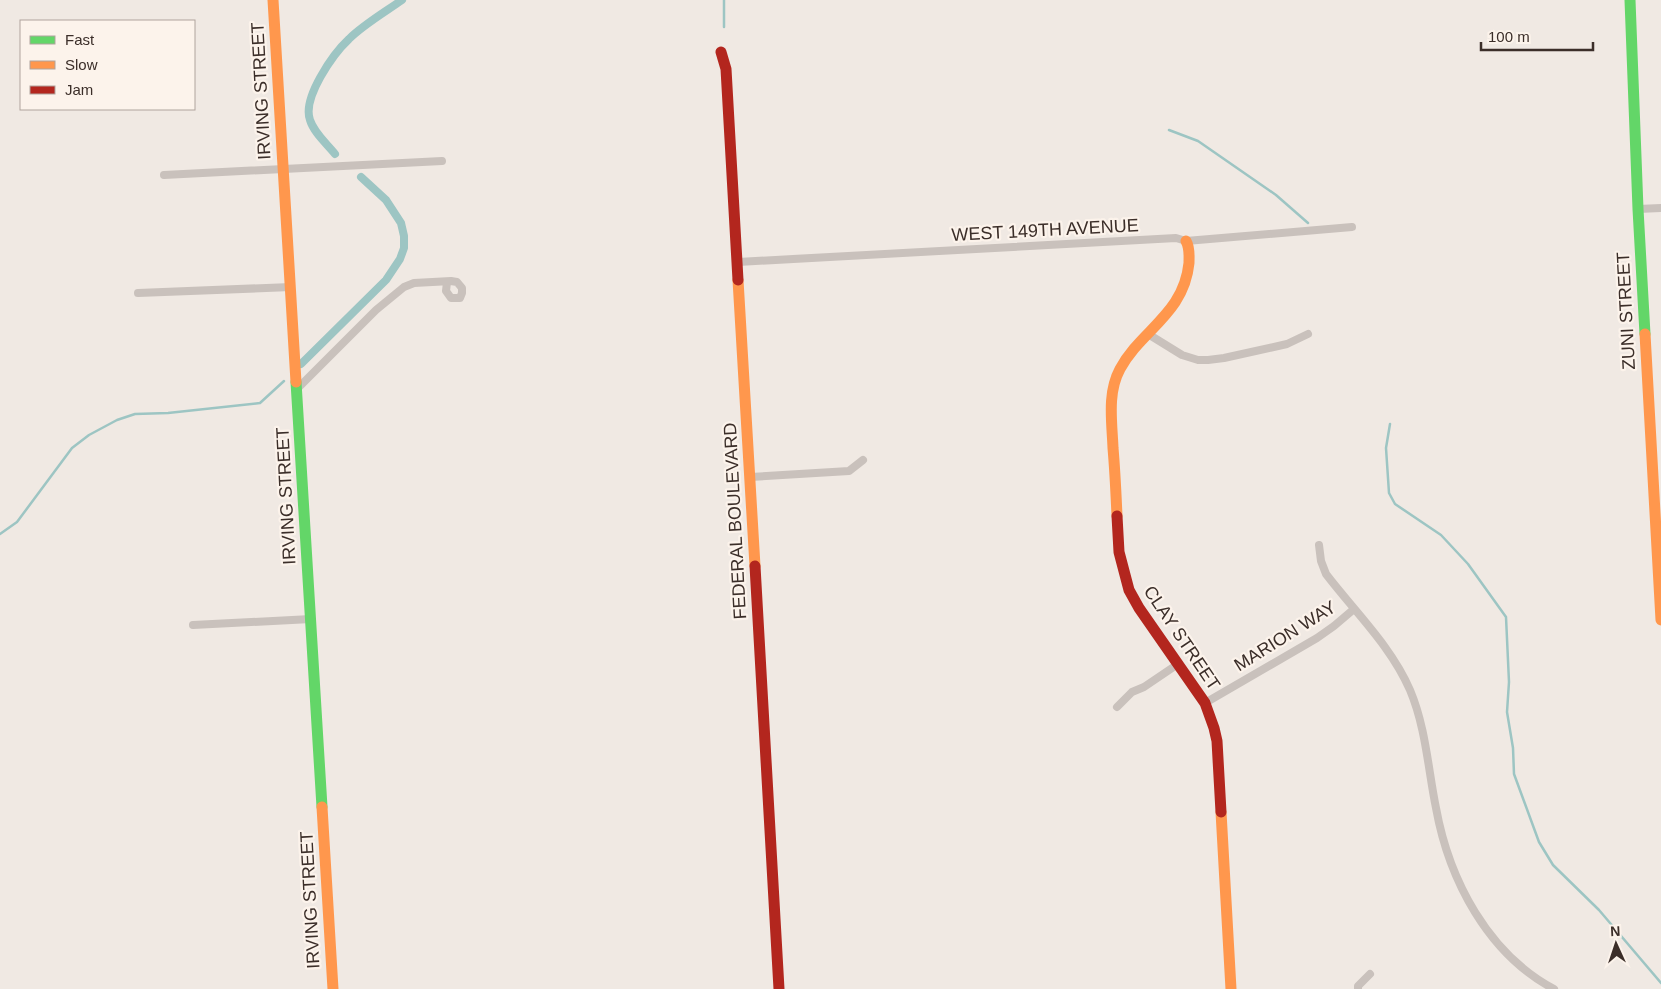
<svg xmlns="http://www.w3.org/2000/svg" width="1661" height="989" viewBox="0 0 1661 989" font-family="Helvetica,sans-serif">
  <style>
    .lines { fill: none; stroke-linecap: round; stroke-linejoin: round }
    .stream { stroke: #9dc5c3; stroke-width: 2.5 }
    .canal { stroke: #9dc5c3; stroke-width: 8 }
    .street { stroke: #c9c1bc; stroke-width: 8 }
    .fast { stroke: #63d668; stroke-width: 11 }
    .slow { stroke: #ff974d; stroke-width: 11 }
    .jam { stroke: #b3261e; stroke-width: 11 }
    .labels { text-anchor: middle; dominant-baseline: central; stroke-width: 4.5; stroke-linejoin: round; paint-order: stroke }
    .street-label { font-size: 18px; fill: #3b2e29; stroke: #fcf3eb }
  </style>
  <rect width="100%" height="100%" fill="#f0e9e3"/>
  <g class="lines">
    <!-- stream -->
    <path class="stream" d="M724 27V0
      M1169 130 1198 141 1276 195 1308 223
      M1390 424 1386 448 1389 493 1395 504 1441 535 1468 564 1506 617 1509 682 1507 712 1513 748 1514 774 1539 842 1553 865 1599 910 1661 983
      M0 534 17 522 72 448 89 435 117 420 135 414 168 413 260 403 284 381"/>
    <!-- canal -->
    <path class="canal" d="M335 154C327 144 314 133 310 120 302 98 333 54 349 39 363 25 385 12 402 0
      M301 364 386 280 400 259 404 248V236L401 223 386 200 361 177"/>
    <!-- street -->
    <path class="street" d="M164 175 442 161
      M1638 209 1661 208
      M738 262 1176 238 1186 241 1352 227
      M138 293 291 287
      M1148 334 1182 355 1198 360H1208L1224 358 1287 344 1308 334
      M297 389 376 310 404 287 414 283 451 281 457 282 462 288V293L460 298H451L446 291 447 282
      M750 477 849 471 863 460
      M1319 545 1321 561 1326 574C1355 612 1391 646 1410 690 1426 728 1428 769 1436 808 1449 880 1488 954 1554 989
      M193 625 311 619
      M1205 703 1317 638 1334 626 1354 609
      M1117 707 1132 692 1144 687 1178 664
      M1358 989V986L1370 974"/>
    <!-- fast -->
    <path class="fast" d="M1630 0 1638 209 1645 334
      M296 382 322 807"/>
    <!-- slow -->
    <path class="slow" d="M273 0 296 382
      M738 280 755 566
      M1645 334 1661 620
      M1117 516C1116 493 1115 471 1113 448 1112 422 1107 393 1120 369 1141 330 1184 314 1189 263 1189 255 1190 248 1186 241
      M322 807 333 989
      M1221 812 1231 989"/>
    <!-- jam -->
    <path class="jam" d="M721 52 726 69 738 280
      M1117 516 1119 552 1129 590 1139 608 1205 703 1214 728 1217 741 1221 812
      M755 566 779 989"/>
  </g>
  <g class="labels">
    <!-- street labels -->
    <g class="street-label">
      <text transform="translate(261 91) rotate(-93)">IRVING STREET</text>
      <text transform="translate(1045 230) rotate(-3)">WEST 149TH AVENUE</text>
      <text transform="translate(1626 311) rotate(-93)">ZUNI STREET</text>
      <text transform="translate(286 496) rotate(-93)">IRVING STREET</text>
      <text transform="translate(735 521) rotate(-93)">FEDERAL BOULEVARD</text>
      <text transform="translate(1285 636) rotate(-32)">MARION WAY</text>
      <text transform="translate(1182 638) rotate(56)">CLAY STREET</text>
      <text transform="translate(310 900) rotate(-93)">IRVING STREET</text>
    </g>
  </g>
  <!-- legend -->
  <rect x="20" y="20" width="175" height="90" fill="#fcf3eb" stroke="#afa49d"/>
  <rect x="30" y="36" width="25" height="8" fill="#63d668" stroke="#afa49d"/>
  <text x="65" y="45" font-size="15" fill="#3b2e29">Fast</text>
  <rect x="30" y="61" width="25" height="8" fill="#ff974d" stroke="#afa49d"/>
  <text x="65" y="70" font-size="15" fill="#3b2e29">Slow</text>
  <rect x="30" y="86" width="25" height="8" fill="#b3261e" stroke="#afa49d"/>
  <text x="65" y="95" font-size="15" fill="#3b2e29">Jam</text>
  <!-- north arrow -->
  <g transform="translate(1616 944) rotate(357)" stroke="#fcf3eb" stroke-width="4" paint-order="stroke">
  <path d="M0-4L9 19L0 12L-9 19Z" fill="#3b2e29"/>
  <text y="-8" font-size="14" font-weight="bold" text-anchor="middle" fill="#3b2e29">N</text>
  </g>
  <!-- scale -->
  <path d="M1481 42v8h112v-8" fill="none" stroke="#3b2e29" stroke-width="2.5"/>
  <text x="1488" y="42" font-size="15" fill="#3b2e29" stroke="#fcf3eb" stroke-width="4" paint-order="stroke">100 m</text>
</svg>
